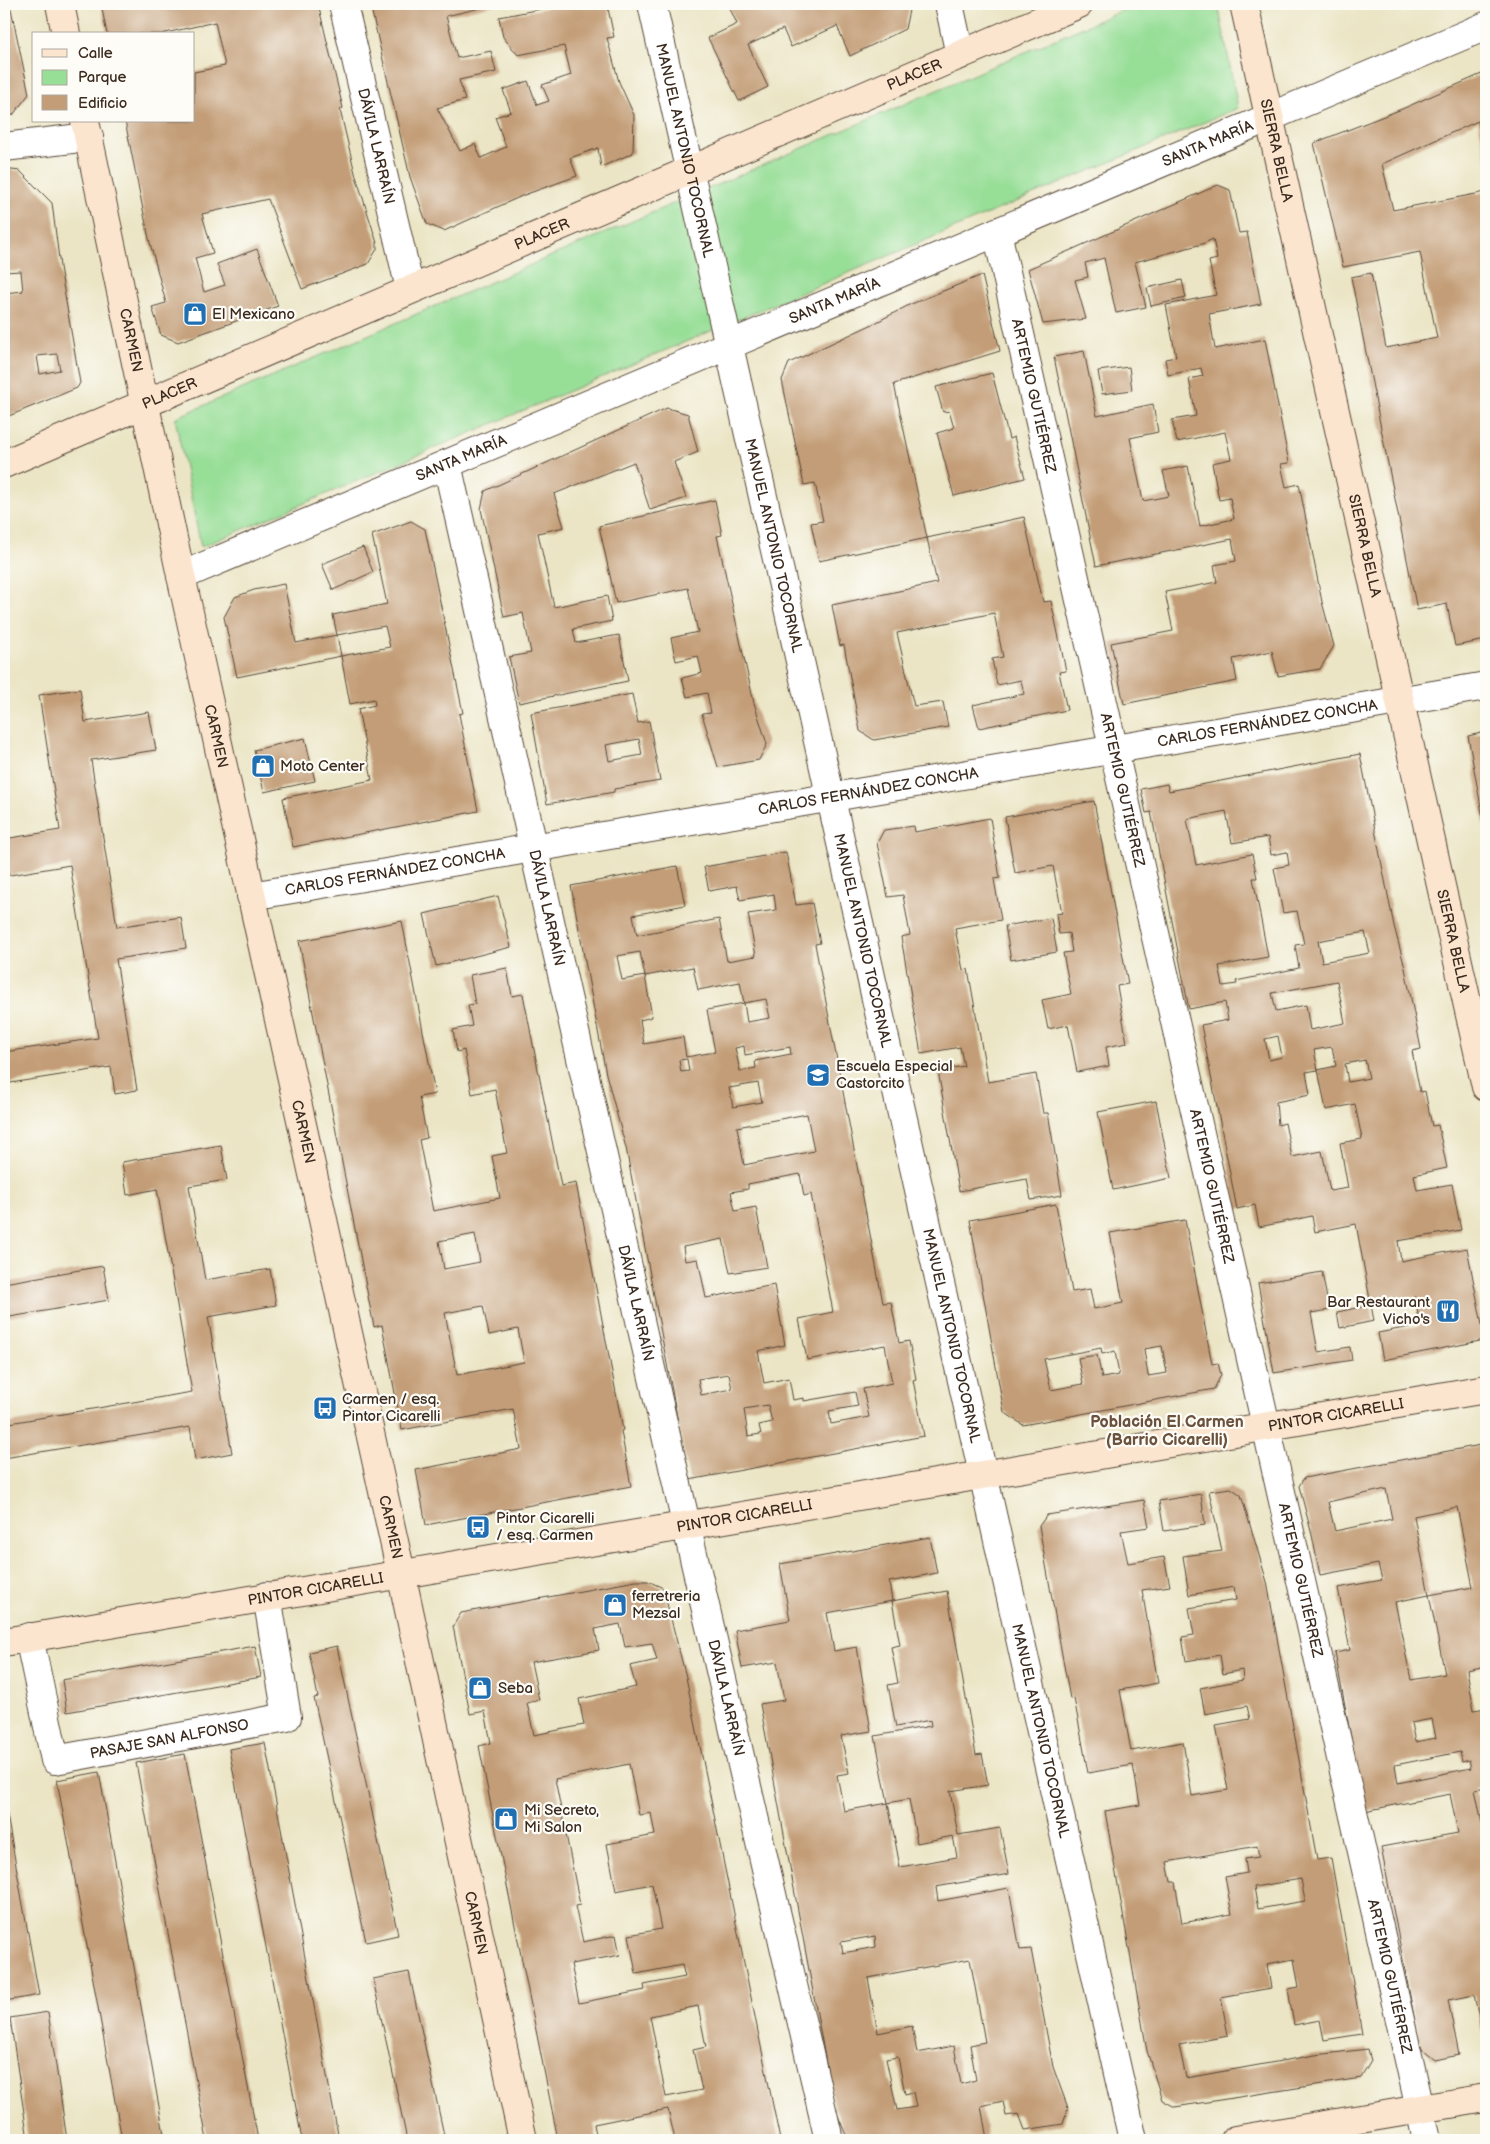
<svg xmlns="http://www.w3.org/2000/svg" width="1490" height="2144" viewBox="0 0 1490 2144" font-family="'Balsamiq Sans',sans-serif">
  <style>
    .green { fill: #97de97; stroke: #69845a }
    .building { fill: #c39d77; fill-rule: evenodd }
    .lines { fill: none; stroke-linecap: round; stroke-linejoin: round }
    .street-casing { stroke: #554637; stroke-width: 30 }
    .secondary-casing { stroke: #554637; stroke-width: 30 }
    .street { stroke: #fff; stroke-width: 28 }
    .secondary { stroke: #fbe5cf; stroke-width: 28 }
    .labels { text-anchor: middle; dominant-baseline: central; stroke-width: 4.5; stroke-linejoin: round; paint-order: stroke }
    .street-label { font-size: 15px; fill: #3b2a1e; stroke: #fdfcf7 }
    .poi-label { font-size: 15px; fill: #3b2a1e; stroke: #fdfcf7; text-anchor: start }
    .neighbourhood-label { font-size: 16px; font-weight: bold; fill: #6b523d; stroke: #fdfcf7 }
  </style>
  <rect width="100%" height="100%" fill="#fdfcf7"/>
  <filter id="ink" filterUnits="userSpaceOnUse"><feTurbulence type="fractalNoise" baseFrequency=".02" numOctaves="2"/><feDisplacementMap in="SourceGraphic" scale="10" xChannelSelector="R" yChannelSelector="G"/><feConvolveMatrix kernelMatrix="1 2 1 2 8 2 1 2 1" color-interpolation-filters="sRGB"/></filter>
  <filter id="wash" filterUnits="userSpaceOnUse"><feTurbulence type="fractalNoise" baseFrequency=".0096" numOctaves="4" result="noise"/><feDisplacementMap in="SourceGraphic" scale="20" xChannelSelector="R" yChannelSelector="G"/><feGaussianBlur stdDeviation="1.12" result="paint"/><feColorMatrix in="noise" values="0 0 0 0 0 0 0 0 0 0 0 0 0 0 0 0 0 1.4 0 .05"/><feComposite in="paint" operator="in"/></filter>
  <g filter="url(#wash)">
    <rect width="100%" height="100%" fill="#ebe5c5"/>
    <!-- green -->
    <path class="green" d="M1137 4H1218L1238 108 201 547 175 418Z"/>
    <g id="blocks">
      <!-- building -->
      <path class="building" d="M4 4H10L29 94 13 115 4 116Z
        M101 4H318L343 108 340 110 355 173 377 243V249L368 264 302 289 268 199 202 214 213 253 195 258 204 292 225 285 217 264 257 249 278 306 178 342 161 335 152 307 166 303 149 239 125 121H194V72L225 66 215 22 161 34H107Z
        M370 4H498L446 16 457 58 491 51 496 72 459 80 465 100 437 108 460 151 475 144 481 158 506 147 495 117 511 112 503 90 528 81 537 105 549 101 542 85 571 75 564 46 518 55 503 37 499 17 546 8 545 4H607L614 37 607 38 619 82 634 115 633 153 601 167 598 148 570 158 577 176 524 195 444 231 427 224 410 177Z
        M728 4H908L909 10 905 29 850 56 837 26 791 47 783 29 748 45 768 87 739 101 708 38 737 24Z
        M1486 72V159L1478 121 1382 164 1393 210 1486 192V425L1484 426 1486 436V640L1455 646 1447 604 1417 610 1351 277 1371 273 1386 348 1437 338 1420 252 1343 267 1314 143 1402 109Z
        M4 169 20 171 52 203 60 267 80 383 77 388 4 418V293L23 291 21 271 4 272ZM57 354 60 370 40 374 37 356Z
        M1218 185 1230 190 1239 233 1247 232 1261 304 1209 314 1215 349 1265 339 1289 463 1281 464 1286 487 1299 484 1322 602 1334 646 1320 669 1278 676 1272 651 1233 659 1237 681 1124 704 1111 643 1173 631 1165 592 1217 582 1214 565 1236 561 1232 539 1096 566 1054 357 1084 351 1097 416 1153 404 1158 432 1130 438 1143 501 1169 496 1163 471 1188 466 1200 526 1234 519 1230 498 1219 500 1212 463 1231 459 1225 432 1177 442 1172 420 1196 416 1189 379 1203 376 1201 368 1168 375 1165 359 1176 357 1166 305 1216 295 1209 261 1217 259 1213 239 1202 244 1135 262 1146 307 1116 313 1104 258 1085 263 1088 277 1075 280 1086 319 1043 324 1028 269Z
        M982 275 1000 351 894 384 927 538 819 561 811 523 823 521 815 483 804 485 796 447 782 380 789 363 875 323 909 305Z
        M1182 280 1186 298 1151 306 1147 288Z
        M1129 367 1132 390 1102 394 1098 371Z
        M992 373 1009 439 1014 437 1025 478 954 496 937 433 954 428 949 411 943 412 936 387Z
        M667 408 688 414 698 452 674 462 686 498 650 510 634 462 554 494 564 527 538 533 554 607 607 596 612 621 573 629 576 643 619 635 628 681 519 703 509 657 531 653 523 613 504 617 481 509 485 491Z
        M715 500 722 535 717 536 754 703 767 744 759 760 718 767 702 714 711 713 707 693 687 697 682 678 702 673 698 656 676 661 671 638 698 632 688 588 616 603 599 526Z
        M1024 517 1043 602 1051 601 1066 671 1059 672 1067 710 979 728 973 705 1024 694 1021 680 997 685 992 659 1003 657 994 613 897 633 914 706 943 702 948 727 874 740 860 731 844 645 840 646 832 605 937 583 927 538Z
        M411 521 425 529 463 713 459 714 478 811 293 847 283 798 372 780 358 709 375 705 374 699 350 704 341 656 390 647 385 626 337 635 333 615 387 604 372 535Z
        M363 547 373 572 333 590 322 564Z
        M284 584 296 643 337 635 341 656 237 677 224 617 235 597 254 590Z
        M80 689 85 722 149 712 156 750 91 760 117 927 181 917 186 948 116 959 137 1090 115 1094 111 1067 4 1084V1052L98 1038 70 865 4 876V839L60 830 39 695Z
        M632 694 638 723 649 721 660 781 614 789V792L547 804 531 713ZM639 739 642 755 609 761 606 745Z
        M1486 732V829H1485L1468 736Z
        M305 738 315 781 264 792 254 750Z
        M1360 754 1394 926 1405 968 1421 1049 1412 1051 1420 1092 1425 1091 1432 1126 1438 1125 1447 1168 1414 1175 1417 1190 1452 1184 1461 1230 1398 1241 1401 1261 1467 1248 1485 1340 1383 1360 1378 1333 1420 1325 1415 1297 1371 1305 1374 1321 1340 1328 1337 1312 1371 1305 1356 1224 1315 1232 1312 1216 1259 1227 1255 1205 1237 1209 1201 1025 1228 1020 1225 1002 1189 1009 1151 812 1146 813 1141 789 1167 784 1169 791ZM1226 811 1232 843 1268 837 1271 855 1287 852 1289 865 1274 868 1283 913 1297 911 1304 944 1295 945 1299 968 1236 981 1237 984 1223 986 1219 966 1268 957 1253 878H1257L1252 854 1196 865 1187 819ZM1365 932 1370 953 1322 962 1318 941ZM1337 981 1345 1023 1310 1030 1306 1005 1276 1011 1272 993ZM1278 1036 1282 1057 1269 1060 1265 1039ZM1332 1047 1336 1066 1318 1070 1326 1110 1355 1104 1362 1139 1340 1143 1348 1188 1330 1191 1322 1151 1292 1157 1285 1123 1278 1125 1276 1102 1310 1095 1306 1072 1318 1070 1314 1050ZM1365 1060 1369 1078 1348 1082 1345 1064Z
        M1094 801 1128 984 1117 986 1127 1043 1106 1047 1109 1066 1077 1072 1068 1025 1048 1029 1042 1000 1071 994 1063 953 1072 952 1069 933 1059 934 1056 914 1062 913 1053 866 1015 873 1005 817Z
        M990 818 1000 878 994 879 1001 920 955 928 963 970 968 969 988 1082 1036 1074 1043 1113H1048L1062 1195 1031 1200 1027 1179 959 1191 938 1071 964 1066 960 1047 921 1054 901 937 910 935 903 895 888 897 877 843 884 830 914 826 915 832Z
        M786 852 796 905 812 903 820 943 815 944 883 1303 891 1302 899 1343 909 1341 916 1379 913 1380 924 1436 689 1480 626 1148 606 1074 571 886 677 866 685 905 633 915 637 935 719 919 727 961 756 956 748 914 776 910 774 894 740 900 737 886 709 891 704 867ZM640 952 645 976 693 967 698 990 740 982 744 1003 766 999 770 1018 747 1022 744 1003 707 1010 715 1052 686 1057 683 1037 644 1044 640 1020 652 1017 645 976 622 980 617 956ZM744 1046 745 1055 790 1047 791 1054 755 1061 756 1068 740 1071 735 1048ZM687 1059 689 1071 681 1072 679 1060ZM758 1083 762 1102 733 1107 729 1088ZM807 1114 814 1151 744 1165 737 1127ZM800 1174 804 1196 811 1194 833 1312 799 1319 807 1360 885 1345 892 1383 863 1389 869 1417 831 1424 829 1411 858 1406 855 1392 804 1401V1398L793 1400 789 1378 764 1383 758 1351 785 1345 774 1285 706 1298 698 1259 685 1261 683 1247 723 1239 730 1273 767 1267 756 1207 735 1211 731 1192 748 1189V1184ZM729 1374 732 1389 701 1395 698 1379ZM768 1405 772 1422 759 1425 761 1434 748 1436 744 1409Z
        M498 896 511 947 436 966 424 914Z
        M1051 918 1057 952 1011 960 1005 926Z
        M402 921 435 1094 419 1097 427 1138 419 1140 433 1211 500 1198 492 1156 507 1153 495 1089 472 1094 464 1050 457 1052 453 1030 472 1026 468 1005 475 1004 470 975 507 968 512 996 523 994 561 1186 576 1183 623 1430 621 1431 631 1486 426 1525 416 1470 521 1449 513 1409 402 1430 382 1325 374 1327 299 941ZM475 1234 480 1262 444 1269 439 1241ZM483 1306 489 1335 518 1329 524 1362 457 1375 445 1313Z
        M1156 1101 1171 1178 1113 1190 1098 1112Z
        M221 1145 227 1180 189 1186 205 1280 270 1269 276 1305 208 1317 232 1453 195 1460 190 1427 4 1458V1424L192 1392 157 1189 127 1195 122 1162Z
        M1056 1204 1072 1292 1090 1289 1094 1309 1123 1303 1110 1233 1185 1220 1212 1364 1218 1363 1221 1375 1214 1389 1023 1425 1004 1412 970 1220ZM1162 1346 1167 1373 1148 1376 1144 1349ZM1101 1348 1102 1354 1115 1351 1119 1375 1102 1378 1097 1355 1078 1358 1083 1384 1051 1390 1044 1359Z
        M103 1266 109 1300 4 1318V1283Z
        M1322 1272 1329 1310 1311 1313 1318 1352 1350 1347 1352 1360 1274 1373 1258 1283Z
        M1486 1444V1666L1467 1670 1474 1710 1486 1708V1787L1475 1789 1483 1828 1486 1827V2050L1474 1995 1448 2000 1459 2055 1435 2060 1423 2050 1418 2037 1381 1847 1458 1833 1450 1794 1365 1811 1335 1653 1350 1650 1338 1588 1382 1580 1378 1564 1320 1575 1312 1535 1299 1486 1304 1478ZM1386 1489 1392 1519 1335 1531 1328 1502ZM1457 1507 1473 1587 1429 1595 1445 1674 1411 1680 1395 1602 1429 1595 1414 1516ZM1432 1719 1436 1738 1415 1742 1411 1723ZM1460 1752 1462 1762 1469 1760 1471 1768 1398 1783 1395 1765Z
        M1231 1488 1241 1495 1267 1582 1317 1860 1331 1858 1362 2034 1324 2040 1320 2020 1294 2025 1288 1989 1299 1987 1294 1959 1267 1964 1271 1988 1221 1997 1228 2036 1179 2045 1186 2078 1315 2055 1368 2049 1371 2061 1361 2078 1175 2107 1162 2100 1147 2051 1105 1811 1140 1805 1133 1765 1088 1773 1074 1698 1070 1699 1039 1526 1047 1515 1144 1500 1149 1527 1121 1531 1128 1563 1164 1557 1170 1586 1142 1590 1158 1683 1120 1690 1131 1751 1183 1742 1192 1796 1228 1790 1216 1725 1250 1719 1247 1706 1205 1714 1200 1688 1243 1680 1242 1670 1223 1674 1220 1655 1186 1661 1182 1637 1194 1635 1189 1608 1236 1600 1234 1587 1189 1595 1183 1556 1222 1551 1209 1491ZM1257 1846 1259 1857 1245 1859 1247 1873 1225 1877 1232 1914 1182 1923 1175 1882H1171L1167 1862ZM1301 1879 1305 1901 1258 1909 1254 1887Z
        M1201 1494 1205 1525 1164 1531 1159 1501Z
        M930 1537 937 1573 889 1582 892 1601 947 1591 976 1755 982 1754 988 1785 950 1791 958 1835 1000 1828 1009 1874 936 1887 938 1901 1009 1888 1020 1950 1031 1949 1053 2067 1068 2108 1063 2124 1025 2130 1019 2114 1006 2116 1003 2101 981 2106 987 2139 979 2140H848L834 2106 760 1704 784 1700 777 1662 742 1668 735 1630 790 1620 780 1564ZM892 1601 900 1645 891 1647 898 1683 888 1685 896 1727 930 1720 931 1726 875 1736 888 1803 909 1799 917 1843 953 1836 957 1857 900 1867 888 1803 844 1811 837 1775 849 1773 841 1736 871 1731 857 1647 834 1651 827 1613ZM875 1936 876 1947 843 1953 841 1942ZM970 1959 985 2042 970 2045 976 2080 961 2084 954 2046 917 2053 912 2026 878 2033 868 1978ZM898 2057 905 2094 913 2092 916 2107 897 2110 886 2059Z
        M636 1581H648L663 1588 686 1677 780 2140H675L668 2109 594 2124 597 2140H558L479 1746 491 1743 485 1711 470 1714 453 1626 461 1613ZM620 1624 625 1647 652 1643 657 1660 630 1666 636 1687 579 1699 584 1725 534 1735 527 1703 539 1700 531 1662 599 1650 595 1629ZM629 1764 639 1815 651 1813 655 1835 607 1844 616 1891 652 1884 661 1929 629 1935 636 1974 682 1965 685 1977 644 1985 645 1990 579 2003 571 1964 620 1955 616 1935 583 1942 575 1906 580 1905 555 1779ZM698 2006 706 2047 693 2050 702 2090 666 2097 650 2016Z
        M255 1646 261 1677 67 1712 62 1680Z
        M337 1646 398 1935 366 1942 314 1698 318 1697 309 1652Z
        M265 1743 339 2140H302L229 1749Z
        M185 1754 258 2140H207L136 1763Z
        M99 1772 165 2140H122L57 1780Z
        M4 1798 39 1995 5 2001 4 1991Z
        M409 1972 445 2140H407L373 1979Z
        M48 2012 67 2140H28L10 2018Z"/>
    </g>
  </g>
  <g filter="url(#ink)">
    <use href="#blocks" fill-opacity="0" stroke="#554637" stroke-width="1"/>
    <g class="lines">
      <!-- street casing -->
      <g class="street-casing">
        <g id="street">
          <path id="s1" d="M343 4 410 289"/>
          <path id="s2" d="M652 4 1133 2140"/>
          <path d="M949 4 960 55"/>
          <path d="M4 147 89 137"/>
          <path id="s3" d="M997 232 1427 2140"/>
          <path id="s4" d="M447 464 681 1502 829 2140"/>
          <path id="s5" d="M181 576 1486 26"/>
          <path id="s6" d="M251 896 1486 686"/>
          <path id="s7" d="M29 1637 55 1760 287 1717 267 1596"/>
        </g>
      </g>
      <!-- secondary casing -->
      <g class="secondary-casing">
        <g id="secondary">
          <path d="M60 4 66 34"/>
          <path id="s8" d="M1244 4 1486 1087"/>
          <path id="s9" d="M85 121 181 576 401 1573 523 2140"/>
          <path id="s10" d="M4 464 1079 4"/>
          <path id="s11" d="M4 1642 1486 1389"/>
          <path d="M1235 2140 1486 2098"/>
        </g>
      </g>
      <!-- street -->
      <use href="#street" class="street"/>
      <!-- secondary -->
      <use href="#secondary" class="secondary"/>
    </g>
  </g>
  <!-- icons -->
  <defs>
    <g id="shop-square" transform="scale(1.25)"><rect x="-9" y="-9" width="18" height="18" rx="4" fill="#1f6fb2" stroke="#fdfcf7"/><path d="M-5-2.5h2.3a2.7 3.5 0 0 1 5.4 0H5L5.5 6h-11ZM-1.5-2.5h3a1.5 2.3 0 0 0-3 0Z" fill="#fff"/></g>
    <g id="school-square" transform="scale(1.25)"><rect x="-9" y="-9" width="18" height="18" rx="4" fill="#1f6fb2" stroke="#fdfcf7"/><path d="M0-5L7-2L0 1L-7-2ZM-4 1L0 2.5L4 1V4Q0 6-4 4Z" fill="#fff"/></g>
    <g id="restaurant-square" transform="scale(1.25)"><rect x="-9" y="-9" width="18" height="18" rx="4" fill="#1f6fb2" stroke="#fdfcf7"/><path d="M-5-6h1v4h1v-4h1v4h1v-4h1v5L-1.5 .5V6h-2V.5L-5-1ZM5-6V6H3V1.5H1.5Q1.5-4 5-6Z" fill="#fff"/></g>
    <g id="bus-square" transform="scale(1.25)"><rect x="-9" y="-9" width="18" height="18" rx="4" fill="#1f6fb2" stroke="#fdfcf7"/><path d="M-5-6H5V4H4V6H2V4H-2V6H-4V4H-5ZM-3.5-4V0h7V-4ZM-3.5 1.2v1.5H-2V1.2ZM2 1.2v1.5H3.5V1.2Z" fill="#fff"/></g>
  </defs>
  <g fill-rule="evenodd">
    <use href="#shop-square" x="195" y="314"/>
    <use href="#shop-square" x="263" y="766"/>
    <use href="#school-square" x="818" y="1075"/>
    <use href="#restaurant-square" x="1448" y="1311"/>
    <use href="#bus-square" x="325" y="1408"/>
    <use href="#bus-square" x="478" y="1527"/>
    <use href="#shop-square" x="615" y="1605"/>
    <use href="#shop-square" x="480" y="1688"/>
    <use href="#shop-square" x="506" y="1819"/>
  </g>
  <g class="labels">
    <!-- street labels -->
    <g class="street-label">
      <text stroke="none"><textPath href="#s10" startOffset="990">PLACER</textPath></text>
      <text stroke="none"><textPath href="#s5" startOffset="1114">SANTA MARÍA</textPath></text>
      <text stroke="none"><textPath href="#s1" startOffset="146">DÁVILA LARRAÍN</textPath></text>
      <text stroke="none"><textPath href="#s2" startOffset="150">MANUEL ANTONIO TOCORNAL</textPath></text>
      <text stroke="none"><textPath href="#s8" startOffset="150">SIERRA BELLA</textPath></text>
      <text stroke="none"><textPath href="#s10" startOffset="585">PLACER</textPath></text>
      <text stroke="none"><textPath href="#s5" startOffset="709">SANTA MARÍA</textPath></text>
      <text stroke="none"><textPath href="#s9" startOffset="224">CARMEN</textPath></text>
      <text stroke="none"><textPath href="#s10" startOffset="180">PLACER</textPath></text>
      <text stroke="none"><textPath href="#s3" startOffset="168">ARTEMIO GUTIÉRREZ</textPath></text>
      <text stroke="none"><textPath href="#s5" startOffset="304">SANTA MARÍA</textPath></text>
      <text stroke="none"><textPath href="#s2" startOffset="555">MANUEL ANTONIO TOCORNAL</textPath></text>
      <text stroke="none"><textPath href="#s8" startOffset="555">SIERRA BELLA</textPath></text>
      <text stroke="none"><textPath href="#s6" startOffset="1031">CARLOS FERNÁNDEZ CONCHA</textPath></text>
      <text stroke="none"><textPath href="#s9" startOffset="629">CARMEN</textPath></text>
      <text stroke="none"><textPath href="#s6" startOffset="626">CARLOS FERNÁNDEZ CONCHA</textPath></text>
      <text stroke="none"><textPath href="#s3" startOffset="572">ARTEMIO GUTIÉRREZ</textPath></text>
      <text stroke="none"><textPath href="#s6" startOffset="146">CARLOS FERNÁNDEZ CONCHA</textPath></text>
      <text stroke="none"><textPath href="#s4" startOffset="455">DÁVILA LARRAÍN</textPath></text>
      <text stroke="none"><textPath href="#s2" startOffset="960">MANUEL ANTONIO TOCORNAL</textPath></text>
      <text stroke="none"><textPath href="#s8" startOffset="960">SIERRA BELLA</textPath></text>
      <text stroke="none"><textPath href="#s9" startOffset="1034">CARMEN</textPath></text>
      <text stroke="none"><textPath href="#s3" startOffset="978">ARTEMIO GUTIÉRREZ</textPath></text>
      <text stroke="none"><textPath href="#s4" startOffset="860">DÁVILA LARRAÍN</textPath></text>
      <text stroke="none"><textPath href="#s2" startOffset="1365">MANUEL ANTONIO TOCORNAL</textPath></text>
      <text stroke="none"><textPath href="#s11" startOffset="1351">PINTOR CICARELLI</textPath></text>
      <text stroke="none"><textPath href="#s11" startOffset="751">PINTOR CICARELLI</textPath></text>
      <text stroke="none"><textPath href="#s9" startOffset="1439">CARMEN</textPath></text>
      <text stroke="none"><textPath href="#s3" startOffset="1382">ARTEMIO GUTIÉRREZ</textPath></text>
      <text stroke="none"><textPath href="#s11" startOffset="316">PINTOR CICARELLI</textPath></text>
      <text stroke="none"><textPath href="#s4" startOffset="1265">DÁVILA LARRAÍN</textPath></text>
      <text stroke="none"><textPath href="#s2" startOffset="1770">MANUEL ANTONIO TOCORNAL</textPath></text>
      <text stroke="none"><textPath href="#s7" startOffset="242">PASAJE SAN ALFONSO</textPath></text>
      <text stroke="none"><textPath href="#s9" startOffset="1844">CARMEN</textPath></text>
      <text stroke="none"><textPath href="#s3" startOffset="1788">ARTEMIO GUTIÉRREZ</textPath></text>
    </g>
    <!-- poi labels -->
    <g class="poi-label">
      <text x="212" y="314">El Mexicano</text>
      <text x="280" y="766">Moto Center</text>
      <text x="836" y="1066">Escuela Especial<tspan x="836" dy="17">Castorcito</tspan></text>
      <text x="1430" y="1302" text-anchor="end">Bar Restaurant<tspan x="1430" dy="17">Vicho's</tspan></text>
      <text x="342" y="1399">Carmen / esq.<tspan x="342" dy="17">Pintor Cicarelli</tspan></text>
      <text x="496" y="1518">Pintor Cicarelli<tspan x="496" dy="17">/ esq. Carmen</tspan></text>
      <text x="632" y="1596">ferretreria<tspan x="632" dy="17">Mezsal</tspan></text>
      <text x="498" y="1688">Seba</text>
      <text x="524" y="1810">Mi Secreto,<tspan x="524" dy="17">Mi Salon</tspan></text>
    </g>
    <!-- neighbourhood labels -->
    <g class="neighbourhood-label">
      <text x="1167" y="1422">Población El Carmen<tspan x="1167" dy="18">(Barrio Cicarelli)</tspan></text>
    </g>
  </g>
  <!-- margin -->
  <rect width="1490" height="2144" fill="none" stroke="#fdfcf7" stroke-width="20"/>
  <!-- legend -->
  <rect x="32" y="32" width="162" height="90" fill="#fdfcf7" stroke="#afa8a0"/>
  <rect x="42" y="49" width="25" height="8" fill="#fbe5cf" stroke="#afa8a0"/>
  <text x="78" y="58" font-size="15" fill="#3b2a1e">Calle</text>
  <rect x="42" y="70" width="25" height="15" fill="#97de97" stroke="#afa8a0"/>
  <text x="78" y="82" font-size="15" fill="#3b2a1e">Parque</text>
  <rect x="42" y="95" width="25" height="15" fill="#c39d77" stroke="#afa8a0"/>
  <text x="78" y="108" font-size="15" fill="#3b2a1e">Edificio</text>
</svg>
